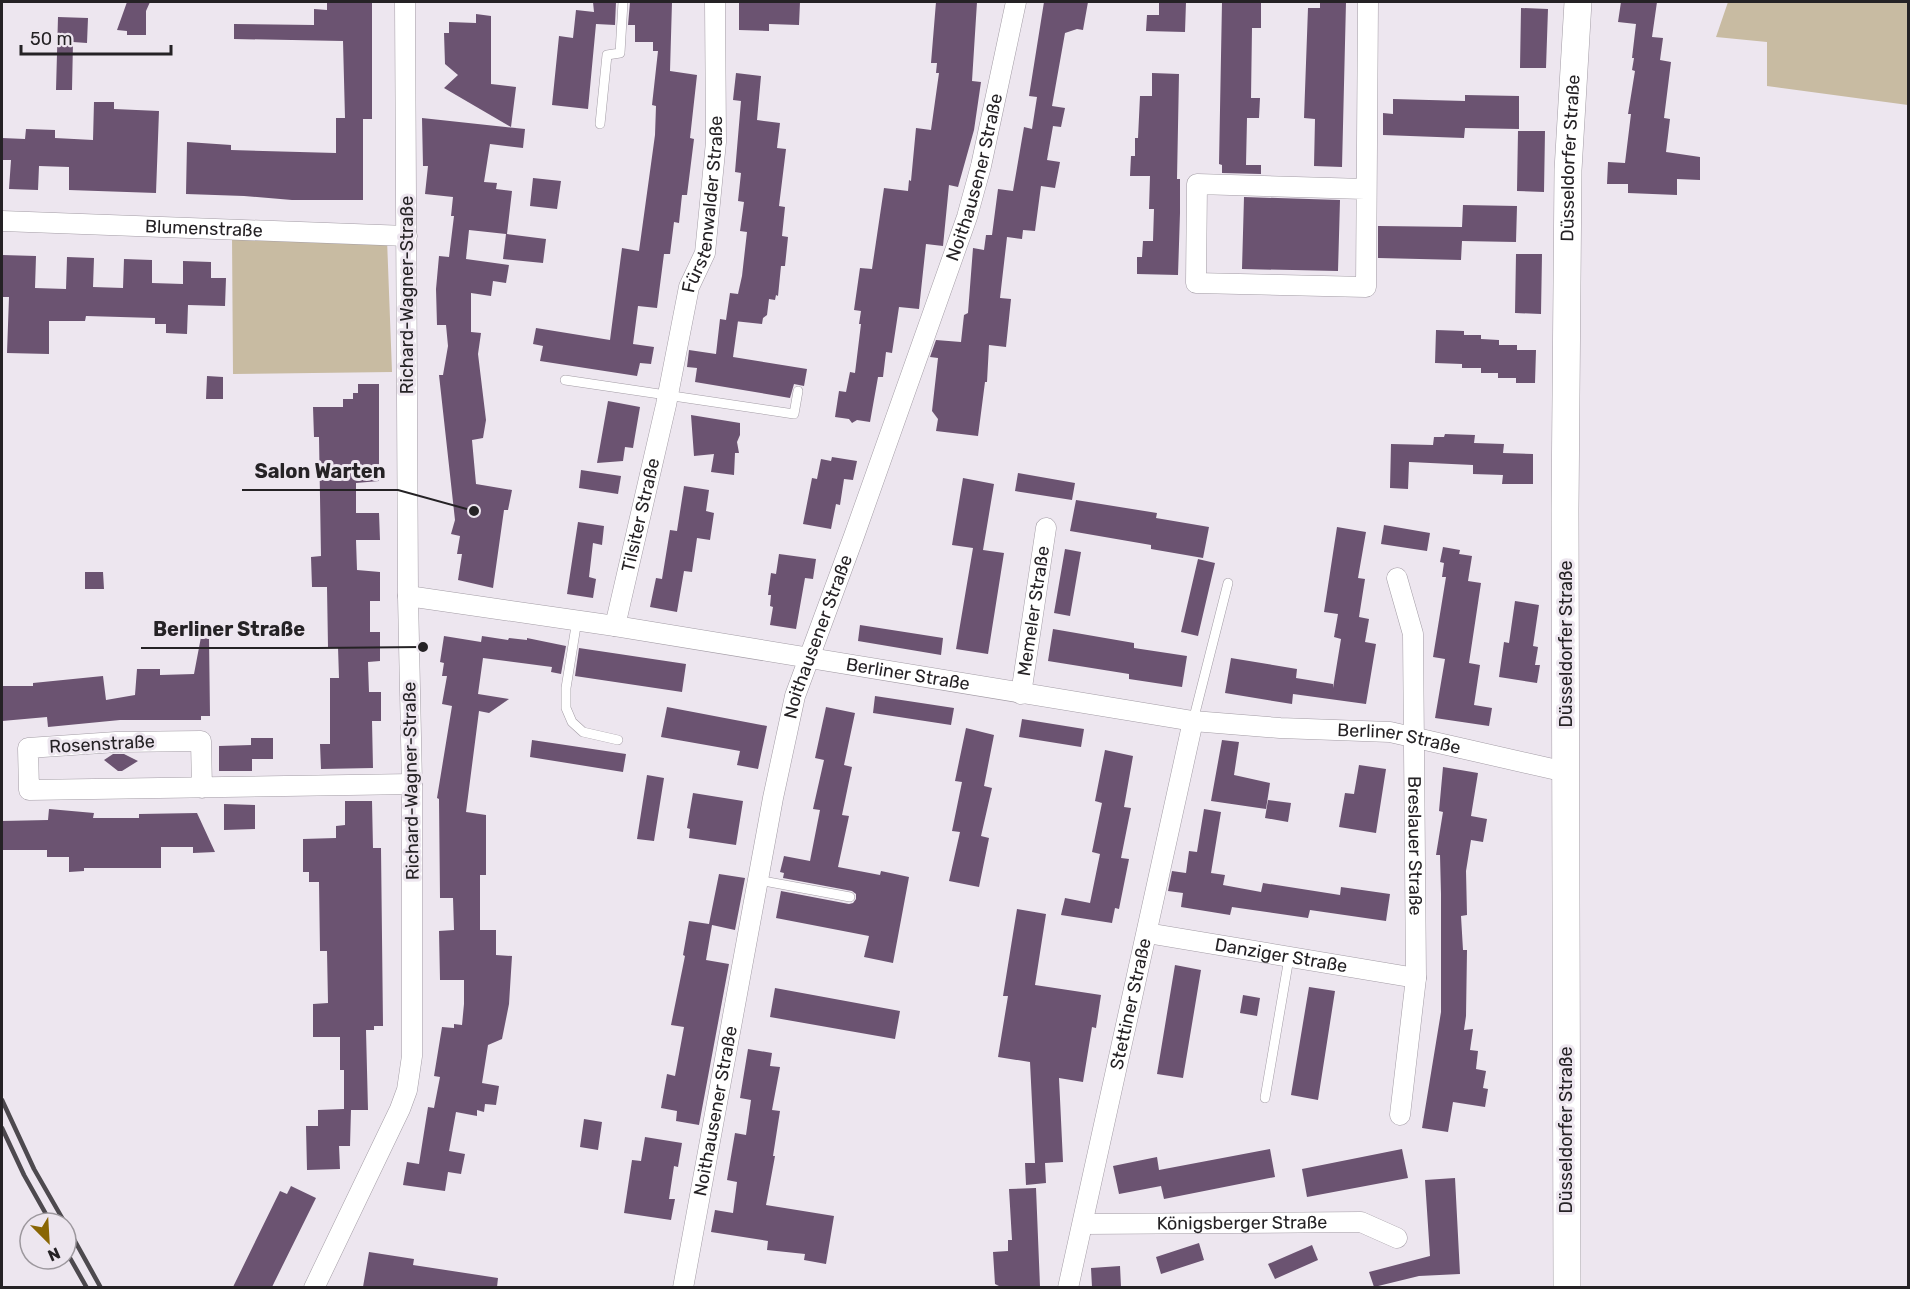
<svg xmlns="http://www.w3.org/2000/svg" width="1910" height="1289" viewBox="0 0 1910 1289" font-family="Rubik,sans-serif">
  <style>
    .green { fill: #c8bba2 }
    .building { fill: #6b5371 }
    .lines { fill: none; stroke-linecap: round; stroke-linejoin: round }
    .lane-casing { stroke: #a39ca5; stroke-width: 10 }
    .street-casing { stroke: #a39ca5; stroke-width: 21 }
    .secondary-casing { stroke: #a39ca5; stroke-width: 28 }
    .lane { stroke: #fff; stroke-width: 9 }
    .street { stroke: #fff; stroke-width: 20 }
    .secondary { stroke: #fff; stroke-width: 27 }
    .rail { stroke: #4d494e; stroke-width: 4.5 }
    .labels { text-anchor: middle; dominant-baseline: central; stroke-width: 6; stroke-linejoin: round; paint-order: stroke }
    .street-label { font-size: 18px; fill: #252225; stroke: #ede6ef }
    .leader { fill: none; stroke: #252225; stroke-width: 2 }
    .callout-dot { fill: #252225; stroke: #ede6ef; stroke-width: 2 }
    .callout-label { font-size: 20px; text-anchor: middle; font-weight: bold; fill: #252225; stroke: #ede6ef; stroke-width: 6; stroke-linejoin: round; paint-order: stroke }
  </style>
  <rect width="100%" height="100%" fill="#ede6ef"/>
  <!-- green -->
  <path class="green" d="M1728 2H1908V105L1767 86V42L1716 37Z
    M232 235 387 239 392 372 233 374Z"/>
  <!-- building -->
  <path class="building" d="M127 2H150L146 11V35H127V31L117 30Z
    M327 2H372V119H363V200H292L244 196 186 194 187 142 231 145V150L336 153V118H345L343 41 234 39V24L314 25V9L327 10Z
    M593 2H616L615 25 596 24 588 109 552 105 559 36 573 38 576 10 594 12Z
    M630 2H672L670 71 697 75 690 138 694 139 687 195H682L679 223 674 222 670 254H664L657 308 638 306 633 344 654 347 651 364 640 363 637 376 540 361 543 346 533 344 536 328 610 340 622 248 639 251 655 135 656 106 652 105 658 51H653V42H635V25H628Z
    M739 2H800L799 25 769 24V31L739 30Z
    M936 2H977L972 81 981 82 974 130 958 187 949 185 943 246 926 244 919 309 899 307 892 353 886 352 883 377H878L870 422 857 420 852 423 849 419 835 417 839 391 846 392 850 372 855 373 861 324H859L861 311 854 310 860 268 872 269 884 188 908 191 909 180 911 181 916 128 931 130 939 73H936L937 63H931Z
    M1044 2H1088L1083 30 1077 29 1065 33 1052 106 1065 108 1061 127 1053 126 1047 160 1060 162 1055 188 1041 186 1035 231 1023 230 1022 239 1007 237 1000 298 1011 299 1006 347 989 345 987 382H985L978 436 936 431 938 419 932 411 938 358 930 357 936 340 961 342 964 315 968 313 973 248 984 250 986 235H992L998 189 1013 191 1024 127 1032 129 1037 97 1029 96Z
    M1159 2H1186L1185 32 1146 31 1147 15H1159Z
    M1222 2H1261V28H1252L1251 98H1260L1259 118H1247L1246 165H1261V174L1222 173V165L1219 164Z
    M1320 2H1346L1342 167 1314 166 1315 119 1304 118 1308 8H1320Z
    M1621 2H1657L1652 37 1663 38 1660 60 1671 62 1664 118 1670 119 1666 152 1700 157V180L1677 179V195L1628 193V184H1607L1608 162 1625 163 1631 114H1628L1635 71 1632 70 1634 58H1632L1636 24 1618 22Z
    M1521 8 1548 9 1546 68H1520Z
    M476 14 491 16V84L516 87 511 127 444 88 458 75 445 64 444 33H449V22L476 23Z
    M58 17 88 18 87 43 73 42 72 90H56Z
    M736 73 761 76 757 120 780 123 777 148 786 149 779 206 785 207 782 236 788 237 785 266H781L778 296 776 295 775 300 769 299 767 315 763 318 762 324 734 321H738L733 357 807 369 804 386 794 384 790 398 695 382 697 368 687 367 689 350 716 354 720 319 726 320 730 293 738 294 742 276 747 232 740 231 744 202 738 201 741 173 735 172 741 101 733 100Z
    M1152 73 1179 74 1177 179H1180V213L1178 275 1137 274V257H1142L1143 241H1153L1154 209H1149L1150 176H1130L1131 156H1135V138H1138L1140 96H1152Z
    M1465 95 1519 96V129L1465 128 1464 138 1383 135V113L1393 114V99L1465 101Z
    M94 102H114V109L159 111 156 193 69 190V167L39 166 38 190 9 189 11 160H2V138L25 139 26 129 55 130V138L93 140Z
    M422 118 525 129 523 148 490 144 484 182 497 183 496 189 512 191 507 234 546 239 543 263 503 259 506 234 469 230 466 259 509 265 506 283 493 281 491 296 471 293V332L481 333 478 354 486 420 483 438 472 440 476 484 512 490 508 510H504L493 588 458 580 462 554H457L460 536 451 534 455 520 439 375H443L448 346 446 325H437L436 289 439 256 449 257 454 216H451L453 197 425 194 428 166H423Z
    M1518 131H1545L1544 192 1517 191Z
    M533 178 561 181 557 209 530 206Z
    M1244 197 1340 200 1338 271 1242 269Z
    M1463 205 1517 206 1516 242 1462 241 1461 260 1378 258V226L1462 227Z
    M1516 254H1542L1541 314 1515 313Z
    M2 255 36 256 35 288 66 289 67 257 94 258 93 287 123 288 124 259 152 260V283L183 284V261L211 262V278H226L225 306 188 305 187 334 166 333V324H155V318L86 316 85 321H49V354L7 353 9 297H2Z
    M1436 330 1464 331V335H1481V339L1499 340V345H1517V350H1536L1535 383H1516V378H1498V373H1481V368H1462V364L1435 363Z
    M207 376 223 377V399H206Z
    M358 384H379V481L356 483V513H379L380 540H356L357 570 380 572V601H370V632H380V661L368 662 369 692H381V721H372L373 768 321 769 320 744H330V678H339L338 647H328L327 587H312L311 557 321 556 319 437H314L313 407H343V399H353V393H358Z
    M608 401 640 407 635 436 633 448 625 447 623 461 597 463Z
    M691 415 740 423V435L737 442 739 453H735L734 475 711 472 714 454 694 456Z
    M1445 434 1475 435 1474 443 1504 444 1503 453 1533 454V484H1502L1503 475 1473 474V465L1409 462 1408 489 1390 488 1391 444 1433 445 1434 437H1444Z
    M832 457 857 461 853 480 844 479 840 505 836 504 831 529 803 524 812 478 817 479 821 459 831 461Z
    M581 470 621 476 618 494 579 488Z
    M1018 473 1075 483 1072 500 1015 491Z
    M963 478 994 484 983 550 1004 553 988 654 956 649 973 548 952 545Z
    M684 486 709 490 706 511 714 513 710 540 697 538 692 572 684 571 677 612 650 607 656 578 662 579 670 530 677 531Z
    M1076 500 1157 513 1156 518 1209 527 1203 558 1151 549V545L1070 531Z
    M578 522 604 526 602 545 593 543 589 577 596 579 593 598 567 594Z
    M1384 525 1430 533 1427 551 1381 544Z
    M1337 527 1366 532 1358 578 1365 579 1359 617 1369 619 1365 642 1376 644 1366 704 1293 694 1292 704 1225 693 1231 658 1297 669 1296 678 1333 684V688L1341 639 1334 637 1338 614 1324 612Z
    M1443 547 1460 550 1459 554 1472 556 1468 581 1481 583 1469 663 1480 665 1474 705 1492 708 1489 726 1435 718 1445 659 1433 657 1446 577H1442L1444 563 1440 562Z
    M1065 549 1081 552 1070 616 1054 613Z
    M779 554 816 559 813 579 805 578 796 629 770 625 773 607 770 606 771 595H768L771 573 776 574Z
    M1198 559 1215 563 1198 636 1181 632Z
    M85 572H103L104 589H85Z
    M1515 601 1539 605 1533 646 1538 647 1535 665H1540L1537 683 1499 677 1504 642 1509 643Z
    M860 625 943 638 941 655 858 641Z
    M1053 629 1134 643V648L1187 656 1182 687 1129 679V674L1048 661Z
    M444 636 481 642 482 636 508 640 509 638 527 640V638L566 646 561 674 551 672 552 667 483 658 478 694 509 699 489 713 479 711 466 812 486 815V875H480V930H496V955L512 956 509 1004 502 1039 488 1045 482 1083 499 1086 496 1105 485 1104 484 1112 477 1110V1116L456 1112 449 1151 465 1154 461 1174 448 1172 445 1191 403 1185 407 1162 419 1164 428 1107 434 1108 440 1077 434 1076 442 1027 454 1028V1024L462 1025 464 1004V980H440L439 931 454 930 453 898H440L439 799 437 798 452 706 442 704 447 676H442L444 663 440 662Z
    M201 637 209 638 210 716H201V720H120L48 727 47 717 2 721V686H33V683L103 676 106 700 135 695 137 669H160V675L194 674Z
    M579 648 686 664 682 692 575 676Z
    M875 696 954 708 951 725 873 713Z
    M667 707 767 726 758 769 737 765 740 751 661 737Z
    M826 707 855 713 844 765 852 767 842 815 849 816 838 867 880 875 881 871 909 877 893 963 864 957 869 936 776 918 781 891 849 904 853 903 856 899V894L852 891 783 878 784 873 780 872 784 856 810 861 820 810 813 809 824 760 815 758Z
    M1022 719 1084 729 1081 747 1019 737Z
    M966 728 994 735 984 786 992 788 981 836 989 838 979 887 949 881 960 832 952 831 962 782 955 781Z
    M251 738H273V759H252V771H219V746L251 745Z
    M532 740 626 754 623 772 530 757Z
    M1222 740 1239 742 1234 775 1270 783 1266 809 1211 801Z
    M1105 750 1133 756 1124 807 1131 808 1121 858 1129 859 1119 909 1115 908 1112 923 1061 915 1065 898 1090 903 1100 854 1092 852 1102 803 1095 801Z
    M113 754H124L138 761 122 771H118L104 760Z
    M1359 765 1386 769 1376 833 1339 827 1345 793 1354 794Z
    M1443 767 1478 773 1471 816 1487 819 1483 842 1471 840 1466 871 1467 915 1461 916 1463 950H1467L1466 1016 1464 1030 1473 1029 1470 1050 1478 1051 1476 1069 1486 1071 1483 1088 1488 1089 1485 1107 1453 1102 1448 1132 1422 1128 1441 1012V894L1440 855H1436L1443 812 1439 811Z
    M647 775 664 778 654 841 637 839Z
    M693 793 743 801 736 845 689 838 690 829 687 828Z
    M1268 800 1291 803 1288 822 1265 818Z
    M345 801H372L373 848H381L383 1026H374V1030H366L368 1110H351L350 1146H339L340 1169 307 1170 306 1126H318V1110L344 1109V1070H340V1037H313V1004L328 1003 327 951H320L319 882H309V872H303V839L336 838V826L345 825Z
    M224 804 255 805V829L224 830Z
    M49 809 94 813 93 818H139V814L197 813 215 852 193 853V847H161V868H84V871L69 872V857H47V850H2V821L48 820Z
    M1204 809 1221 812 1211 873 1225 875 1223 885 1261 892 1263 883 1340 895 1341 887 1390 894 1386 921 1310 910 1308 918 1232 907 1230 915 1181 907 1183 893 1168 891 1172 871 1186 873 1189 851 1197 852Z
    M719 874 745 878 735 930 712 925 706 960 729 964 699 1125 676 1121 677 1111 661 1108 667 1074 675 1076 684 1027 671 1025 685 956 683 955 689 921 709 924Z
    M1017 909 1046 914 1035 985 1101 995 1096 1028 1092 1027 1083 1082 1059 1078 1063 1162 1045 1163 1046 1183 1026 1185 1025 1163H1035L1030 1062 998 1057 1008 996H1003Z
    M1175 965 1201 970 1183 1078 1157 1074Z
    M1309 987 1335 991 1318 1100 1291 1095Z
    M775 988 900 1011 895 1039 770 1017Z
    M1243 995 1260 998 1257 1016 1240 1013Z
    M748 1049 772 1053 770 1066 780 1067 772 1110 780 1111 773 1156H775L766 1205 834 1216 826 1264 804 1260 805 1254 767 1250 768 1241 711 1232 715 1210 733 1213 737 1182 727 1180 735 1133 746 1135 751 1100 740 1098Z
    M584 1119 602 1122 598 1150 580 1147Z
    M645 1137 682 1143 678 1167 674 1166 669 1199H675L671 1220 624 1213 632 1160 641 1161Z
    M1270 1149 1275 1177 1164 1199 1161 1186 1119 1194 1113 1166 1157 1157 1159 1170Z
    M1402 1149 1408 1178 1307 1197 1302 1169Z
    M1455 1178 1460 1274 1419 1276 1374 1287 1369 1272 1430 1256 1425 1180Z
    M291 1186 316 1198 272 1287H233L280 1191 287 1194Z
    M1036 1188 1040 1287H1001L995 1284 993 1252 1008 1251V1240H1012L1009 1189Z
    M1199 1243 1204 1260 1161 1274 1156 1257Z
    M1312 1245 1318 1260 1275 1279 1268 1264Z
    M369 1252 414 1259 413 1265 498 1278 497 1287H363Z
    M1120 1266 1121 1287H1092L1091 1268Z"/>
  <g class="lines">
    <!-- lane casing -->
    <g class="lane-casing">
      <path id="lane" d="M600 124 607 55 620 53 623 2
        M565 380 794 414 798 391
        M577 620 566 688V708L572 722 583 732 618 740
        M1193 721 1228 583
        M758 880 850 897
        M1265 1098 1289 958"/>
    </g>
    <!-- street casing -->
    <g class="street-casing">
      <g id="street">
        <path d="M1365 189 1197 184 1196 283 1366 287 1368 2"/>
        <path id="s1" d="M2 221 407 236"/>
        <path id="s2" d="M1397 578 1413 634 1416 978 1400 1115"/>
        <path id="s3" d="M408 596 615 626 1193 721 1280 728 1390 732 1566 772"/>
        <path id="s4" d="M615 626 666 405 689 287 705 253 716 142 715 2"/>
        <path id="s5" d="M1021 694 1046 528"/>
        <path d="M202 788 201 741 116 742 28 748 29 790 412 784"/>
        <path id="s6" d="M1147 933 1416 978"/>
        <path id="s7" d="M1084 1224 1361 1222 1397 1238"/>
        <path d="M314 1288 400 1109 407 1090 412 1056V784L408 596 405 2"/>
        <path id="s8" d="M683 1288 773 798 795 696 854 536 967 217 981 166 1016 2"/>
        <path id="s9" d="M1068 1288 1193 721"/>
      </g>
    </g>
    <!-- secondary casing -->
    <g class="secondary-casing">
      <g id="secondary">
        <path id="s10" d="M1567 1288 1565 510 1568 170 1578 2"/>
      </g>
    </g>
    <!-- lane -->
    <use href="#lane" class="lane"/>
    <!-- street -->
    <use href="#street" class="street"/>
    <!-- secondary -->
    <use href="#secondary" class="secondary"/>
    <!-- rail -->
    <path class="rail" d="M2 1100 34 1169 65 1223
      M2 1128 24 1175 51 1223
      M66 1225 101 1288
      M66 1251 87 1288"/>
  </g>
  <g class="labels">
    <!-- street labels -->
    <g class="street-label">
      <text stroke="none"><textPath href="#s10" startOffset="1130">Düsseldorfer Straße</textPath></text>
      <text stroke="none"><textPath href="#s8" startOffset="1152">Noithausener Straße</textPath></text>
      <text stroke="none"><textPath href="#s4" startOffset="432">Fürstenwalder Straße</textPath></text>
      <text stroke="none"><textPath href="#s1" startOffset="202">Blumenstraße</textPath></text>
      <text transform="translate(407 295) rotate(-90)">Richard-Wagner-Straße</text>
      <text stroke="none"><textPath href="#s4" startOffset="114">Tilsiter Straße</textPath></text>
      <text stroke="none"><textPath href="#s5" startOffset="84">Memeler Straße</textPath></text>
      <text stroke="none"><textPath href="#s8" startOffset="666">Noithausener Straße</textPath></text>
      <text transform="translate(1566 644) rotate(-90)">Düsseldorfer Straße</text>
      <text stroke="none"><textPath href="#s3" startOffset="506">Berliner Straße</textPath></text>
      <text stroke="none"><textPath href="#s3" startOffset="1002">Berliner Straße</textPath></text>
      <text transform="translate(102 744) rotate(-3)">Rosenstraße</text>
      <text transform="translate(411 781) rotate(-91)">Richard-Wagner-Straße</text>
      <text stroke="none"><textPath href="#s2" startOffset="270">Breslauer Straße</textPath></text>
      <text stroke="none"><textPath href="#s6" startOffset="136">Danziger Straße</textPath></text>
      <text stroke="none"><textPath href="#s9" startOffset="291">Stettiner Straße</textPath></text>
      <text stroke="none"><textPath href="#s8" startOffset="180">Noithausener Straße</textPath></text>
      <text transform="translate(1566 1130) rotate(-90)">Düsseldorfer Straße</text>
      <text stroke="none"><textPath href="#s7" startOffset="158">Königsberger Straße</textPath></text>
    </g>
  </g>
  <!-- callouts -->
  <path class="leader" d="M474 511L398 490H242M423 647L318 648H141"/>
  <g class="callout-dot">
    <circle cx="474" cy="511" r="6"/>
    <circle cx="423" cy="647" r="6"/>
  </g>
  <g class="callout-label">
    <text x="320" y="478">Salon Warten</text>
    <text x="229" y="636">Berliner Straße</text>
  </g>
  <!-- border -->
  <rect width="1910" height="1289" fill="none" stroke="#252225" stroke-width="6"/>
  <!-- north arrow -->
  <g transform="translate(48 1241) rotate(156)"><circle r="28" fill="#ede6ef" stroke="#9d989e" stroke-width="1.5"/>
  <path d="M0-4.5L10 22L0 15L-10 22Z" fill="#896604"/>
  <text y="-9" font-size="16" font-weight="bold" text-anchor="middle" fill="#252225">N</text>
  </g>
  <!-- scale -->
  <path d="M21 45v9h150v-9" fill="none" stroke="#252225" stroke-width="3"/>
  <text x="30" y="45" font-size="18" fill="#252225" stroke="#ede6ef" stroke-width="4.5" paint-order="stroke">50 m</text>
</svg>
